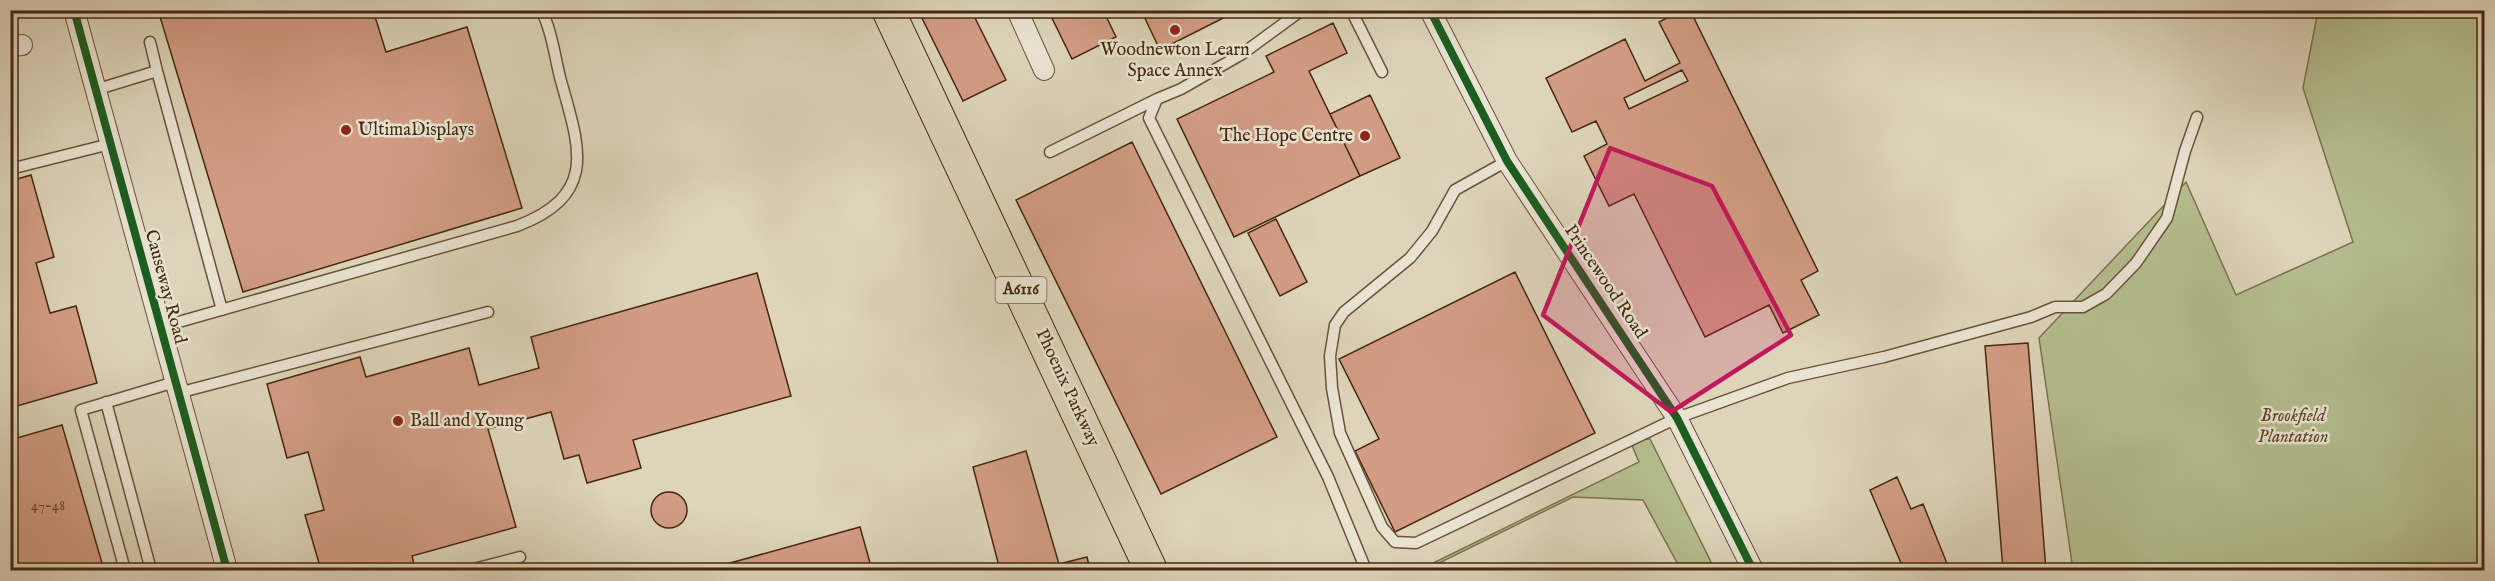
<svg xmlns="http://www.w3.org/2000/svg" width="2495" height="581" viewBox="0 0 2495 581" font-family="'IM FELL English',serif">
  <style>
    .green { fill: #b3bc8e; stroke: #7c724e; stroke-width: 1.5 }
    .building { fill: #d29c84; stroke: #45280e; stroke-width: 1.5; fill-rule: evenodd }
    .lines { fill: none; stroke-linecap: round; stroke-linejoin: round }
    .lane-casing { stroke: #6b5339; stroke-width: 13 }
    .street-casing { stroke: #6b5339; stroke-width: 22 }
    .primary-casing { stroke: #45280e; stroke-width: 34 }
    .lane { stroke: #e9e3d2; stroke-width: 10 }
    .street { stroke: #e9e3d2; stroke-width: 20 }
    .primary { stroke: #ddd4ba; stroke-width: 32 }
    .cycleway-casing { stroke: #e9e3d2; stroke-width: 11 }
    .cycleway { stroke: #1b5e20; stroke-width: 8 }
    .marked { fill: #c2185b; fill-opacity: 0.2; stroke: #c2185b; stroke-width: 4.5; stroke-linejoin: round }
    .poi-dot { fill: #8f2418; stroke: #e9e3d2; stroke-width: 2 }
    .labels { text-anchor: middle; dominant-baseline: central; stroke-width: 5; stroke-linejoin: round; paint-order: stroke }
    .number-label { font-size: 15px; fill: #68452c }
    .shield { fill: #e9e3d2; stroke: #766049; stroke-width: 1.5 }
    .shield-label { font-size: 16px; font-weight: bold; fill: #45280e }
    .poi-label { font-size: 18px; fill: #45280e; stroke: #e9e3d2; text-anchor: start }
    .street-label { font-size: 18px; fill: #45280e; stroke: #e9e3d2 }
    .park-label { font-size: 18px; font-style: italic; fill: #5b4628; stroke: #e9e3d2 }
  </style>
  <rect width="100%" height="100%" fill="#ddd4ba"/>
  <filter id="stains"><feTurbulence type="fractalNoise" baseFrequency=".00333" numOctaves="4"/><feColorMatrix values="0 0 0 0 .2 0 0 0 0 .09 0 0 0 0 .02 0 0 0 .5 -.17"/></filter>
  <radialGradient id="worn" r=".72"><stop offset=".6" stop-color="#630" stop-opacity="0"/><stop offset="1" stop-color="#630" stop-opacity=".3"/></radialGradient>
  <!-- green -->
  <path class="green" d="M2318 11H2484V570H2073L2039 338 2186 182 2236 295 2353 242 2303 88Z
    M1639 439H1650L1715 570H1681L1643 500 1573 497 1425 570H1419L1639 462 1631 443Z"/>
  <!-- building -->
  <path class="building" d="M158 10H373L386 52 467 27 522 208 243 292Z
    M918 10H971L1006 80 963 101Z
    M1048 10H1103L1116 37 1072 59Z
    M1141 10H1239L1160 50Z
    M1683 10H1690L1818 271 1801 280 1819 315 1783 333 1769 305 1705 337 1634 194 1609 206 1584 156 1607 144 1596 121 1572 132 1546 78 1625 39 1645 81 1680 63 1659 22ZM1682 70 1688 81 1629 109 1624 98Z
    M1333 23 1347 53 1309 71 1360 176 1234 237 1177 119 1274 72 1266 56Z
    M1370 95 1400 158 1360 176 1330 114Z
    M1132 142 1277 437 1161 494 1016 200Z
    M31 175 54 257 36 263 50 313 76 306 97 383 10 408V181Z
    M1276 219 1307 282 1280 296 1248 233Z
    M1515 272 1595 433 1395 532 1355 451 1379 439 1339 359Z
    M757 273 791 396 633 440 641 468 587 483 579 455 564 459 551 412 488 429 516 527 412 556 415 569 410 570H321L305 515 324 510 308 452 287 458 267 384 360 357 366 377 469 348 479 385 539 368 531 337Z
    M2028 343 2046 570H2003L1985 346Z
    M62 425 104 570H10V440Z
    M1026 451 1059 564 1087 557 1090 570H1000L973 467Z
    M1897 477 1911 509 1923 504 1948 566 1934 570H1904L1870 490Z
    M651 510a18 18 0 1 1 36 0a18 18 0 1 1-36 0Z
    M860 527 872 570H705Z"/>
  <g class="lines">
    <!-- lane casing -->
    <g class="lane-casing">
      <path id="lane" d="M1302 10 1242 54 1181 89 1157 99 1149 118 1328 477 1366 570
        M1351 10 1382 72
        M150 42 157 71
        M95 90 157 71 222 310
        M1050 152 1157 99
        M1507 161 1455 190 1432 231 1410 258 1344 312 1335 325 1330 356 1332 388 1340 433 1382 527 1395 542 1416 543 1677 418 1788 378 1884 357 2031 317 2055 307H2083L2106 294 2136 263 2167 218 2185 151 2197 117
        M10 169 110 144
        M161 327 517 226C598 195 580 149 561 81 555 59 552 30 541 10
        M178 393 488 312
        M106 402 151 570
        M125 570 81 410 175 382
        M470 570 520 557"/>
    </g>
    <!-- street casing -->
    <g class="street-casing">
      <path id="street" d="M74 10 227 570
        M1017 10 1044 70
        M1430 10 1507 161 1677 418 1753 570
        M10 47 22 45"/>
    </g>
    <!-- primary casing -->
    <g class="primary-casing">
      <path id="primary" d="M888 10 1151 570"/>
    </g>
    <!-- lane -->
    <use href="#lane" class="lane"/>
    <!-- street -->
    <use href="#street" class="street"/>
    <!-- primary -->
    <use href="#primary" class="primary"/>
    <!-- cycleway casing -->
    <g class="cycleway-casing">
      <path id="cycleway" d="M74 10 227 570
        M1430 10 1507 161 1677 418 1753 570"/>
    </g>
    <!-- cycleway -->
    <use href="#cycleway" class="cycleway"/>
  </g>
  <!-- marked area -->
  <path class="marked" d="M1610 148 1712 186 1791 335 1671 412 1543 315Z"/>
  <!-- markers -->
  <g class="poi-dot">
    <circle cx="1175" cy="30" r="6"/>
    <circle cx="346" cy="130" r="6"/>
    <circle cx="1365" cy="136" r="6"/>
    <circle cx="398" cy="421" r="6"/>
  </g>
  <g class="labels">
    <!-- number labels -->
    <g class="number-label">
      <text x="48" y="505">47-48</text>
    </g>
    <!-- shield labels -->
    <rect class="shield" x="995.5" y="277" width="51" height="26" rx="4.5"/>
    <g class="shield-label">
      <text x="1021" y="290">A6116</text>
    </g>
    <!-- poi labels -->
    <g class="poi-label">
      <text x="1175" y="50" text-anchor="middle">Woodnewton Learn<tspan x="1175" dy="21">Space Annex</tspan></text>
      <text x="358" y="130">UltimaDisplays</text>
      <text x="1353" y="136" text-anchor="end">The Hope Centre</text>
      <text x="410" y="421">Ball and Young</text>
    </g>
    <!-- street labels -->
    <g class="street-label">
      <text transform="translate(1605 282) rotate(56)">Princewood Road</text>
      <text transform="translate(165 287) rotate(75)">Causeway Road</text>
      <text transform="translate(1067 388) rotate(65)">Phoenix Parkway</text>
    </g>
    <!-- park labels -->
    <g class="park-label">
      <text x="2293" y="416">Brookfield<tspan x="2293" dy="21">Plantation</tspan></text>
    </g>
  </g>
  <!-- margin -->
  <rect width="2495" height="581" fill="none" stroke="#ddd4ba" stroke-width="36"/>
  <rect x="12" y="12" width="2471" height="557" fill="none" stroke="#45280e" stroke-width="3"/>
  <rect x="18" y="18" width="2459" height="545" fill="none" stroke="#45280e" stroke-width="1.5"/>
  <rect width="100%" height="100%" filter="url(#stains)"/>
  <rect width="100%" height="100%" fill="url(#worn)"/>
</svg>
